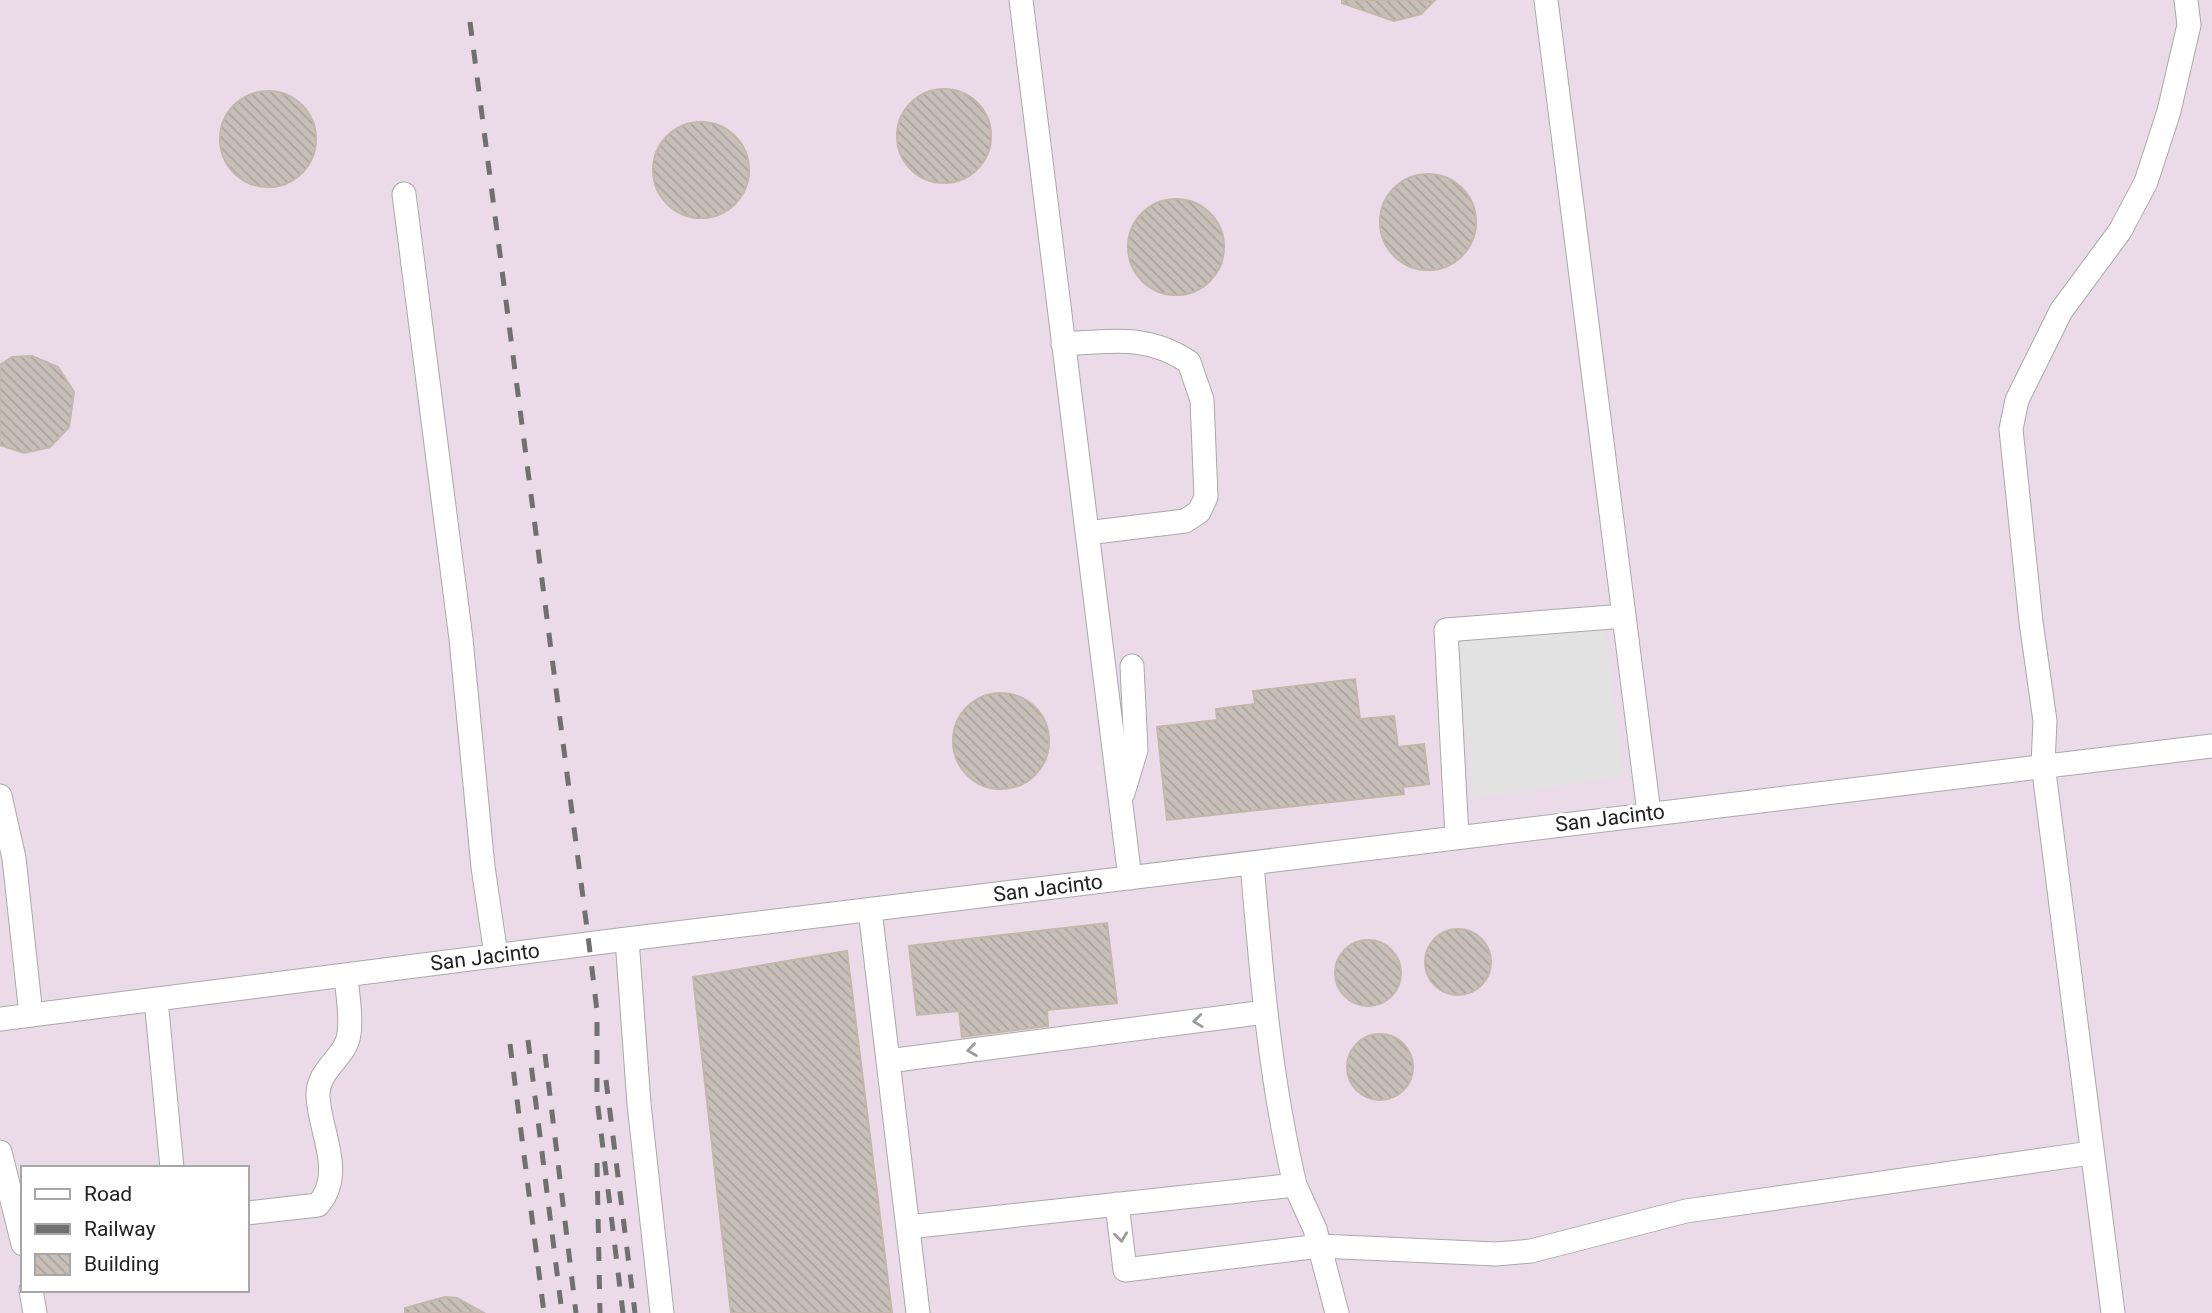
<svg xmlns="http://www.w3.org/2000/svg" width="2212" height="1313" viewBox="0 0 2212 1313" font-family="Roboto,sans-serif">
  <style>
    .industrial { fill: #ebdbe8; fill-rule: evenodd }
    .parking { fill: #e2e2e2 }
    .building { fill: url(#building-back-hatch); stroke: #c4b6ab; stroke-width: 2 }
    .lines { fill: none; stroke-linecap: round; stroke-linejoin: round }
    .minor-casing { stroke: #a9a9a9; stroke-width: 25 }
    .minor { stroke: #fff; stroke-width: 23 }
    .rail { stroke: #707070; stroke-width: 5; stroke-dasharray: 14 14; stroke-linecap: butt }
    .oneway { stroke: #9c9c9c }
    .labels { text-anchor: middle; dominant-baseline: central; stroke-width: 6; stroke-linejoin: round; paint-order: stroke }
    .street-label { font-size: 21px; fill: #222; stroke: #fff }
  </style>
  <defs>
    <pattern id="building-back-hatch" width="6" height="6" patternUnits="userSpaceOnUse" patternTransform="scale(1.75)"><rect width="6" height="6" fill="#c7bfb8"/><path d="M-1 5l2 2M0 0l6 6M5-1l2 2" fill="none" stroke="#aba49e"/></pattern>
  </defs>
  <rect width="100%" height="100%" fill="#f2efe9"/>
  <!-- industrial -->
  <path class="industrial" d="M0 0H2212V1313H0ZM23 1168H247V1290H23Z"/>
  <!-- parking -->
  <path class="parking" d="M1605 625 1623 776 1474 799 1454 642Z"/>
  <!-- building -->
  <path class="building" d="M1342 0H1435L1421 14 1394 21 1342 3Z
    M897 136a47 47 0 1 1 94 0a47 47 0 1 1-94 0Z
    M220 139a48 48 0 1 1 96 0a48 48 0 1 1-96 0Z
    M653 170a48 48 0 1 1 96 0a48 48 0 1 1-96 0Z
    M1380 222a48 48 0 1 1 96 0a48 48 0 1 1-96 0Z
    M1128 247a48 48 0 1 1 96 0a48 48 0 1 1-96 0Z
    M32 356 58 367 74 392 69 427 50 447 24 453 0 445V365L12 357Z
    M1355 679 1360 719 1394 716 1398 747 1424 744 1429 784 1403 787 1404 794 1167 820 1157 727 1217 720 1216 709 1255 704 1253 691Z
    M953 741a48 48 0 1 1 96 0a48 48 0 1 1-96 0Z
    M1107 923 1117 1003 1047 1010 1048 1026 962 1037 959 1011 917 1015 909 946Z
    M1425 962a33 33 0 1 1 66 0a33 33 0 1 1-66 0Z
    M1335 973a33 33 0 1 1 66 0a33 33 0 1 1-66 0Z
    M847 951 892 1313H731L693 977Z
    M1347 1067a33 33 0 1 1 66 0a33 33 0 1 1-66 0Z
    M445 1297 457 1298 484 1313H405V1308Z"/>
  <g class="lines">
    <!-- minor casing -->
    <g class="minor-casing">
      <path id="minor" d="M1021 0 1130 878
        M1546 0 1649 813
        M404 194 461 639 483 867 496 955
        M1063 344C1111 341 1147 334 1189 362L1202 400 1206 497 1199 512 1185 521 1087 533
        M1123 793 1136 750 1132 666
        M0 796 14 858 31 1015
        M1457 837 1446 630 1624 616
        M870 910 918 1313
        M627 939 639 1104 662 1313
        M156 999 172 1168
        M0 1019 627 939 2212 746
        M888 1061 1265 1012
        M0 1152 23 1244
        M1295 1185 1315 1229 1337 1313
        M1117 1204 1125 1270 1320 1246 1496 1254 1531 1251 1686 1211 2091 1153
        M247 1213 318 1205C346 1173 319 1131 318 1096 317 1069 346 1058 349 1034 352 1016 347 993 346 975
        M908 1227 1295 1185C1270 1079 1261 971 1252 863
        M31 1290 35 1313
        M2113 1313 2043 764 2045 721 2031 622 2011 429 2017 400 2061 311 2120 231 2146 182 2169 111 2189 25 2186 0"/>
    </g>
    <!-- minor -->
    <use href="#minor" class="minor"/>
    <!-- rail -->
    <path class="rail" d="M470 22 589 944 597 1011V1099L623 1313
      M528 1040 562 1313
      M510 1044 544 1313
      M545 1054 576 1313
      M606 1080 635 1313
      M597 1163 600 1313"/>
  </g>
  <!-- one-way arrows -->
  <defs><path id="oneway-chevron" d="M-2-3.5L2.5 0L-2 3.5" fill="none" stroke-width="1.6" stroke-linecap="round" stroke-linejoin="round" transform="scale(1.75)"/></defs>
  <g class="oneway">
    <use href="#oneway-chevron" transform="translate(1198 1021) rotate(173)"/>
    <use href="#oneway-chevron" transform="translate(972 1050) rotate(172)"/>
    <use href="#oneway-chevron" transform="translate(1121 1237) rotate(83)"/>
  </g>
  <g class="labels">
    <!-- street labels -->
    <g class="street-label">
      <text transform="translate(1610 818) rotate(-7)">San Jacinto</text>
      <text transform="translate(1048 888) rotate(-7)">San Jacinto</text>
      <text transform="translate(485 957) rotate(-7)">San Jacinto</text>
    </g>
  </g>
  <!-- legend -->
  <rect x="21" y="1166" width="228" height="126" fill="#ffffff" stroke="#a7a7a7" stroke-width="2"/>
  <rect x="35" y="1189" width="35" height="10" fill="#ffffff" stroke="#a7a7a7" stroke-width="2"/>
  <text x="84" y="1201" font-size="21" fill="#222222">Road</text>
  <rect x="35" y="1224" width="35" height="10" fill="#707070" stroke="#a7a7a7" stroke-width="2"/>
  <text x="84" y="1236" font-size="21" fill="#222222">Railway</text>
  <rect x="35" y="1254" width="35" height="21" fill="url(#building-back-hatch)" stroke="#a7a7a7" stroke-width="2"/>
  <text x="84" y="1271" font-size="21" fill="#222222">Building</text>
</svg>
